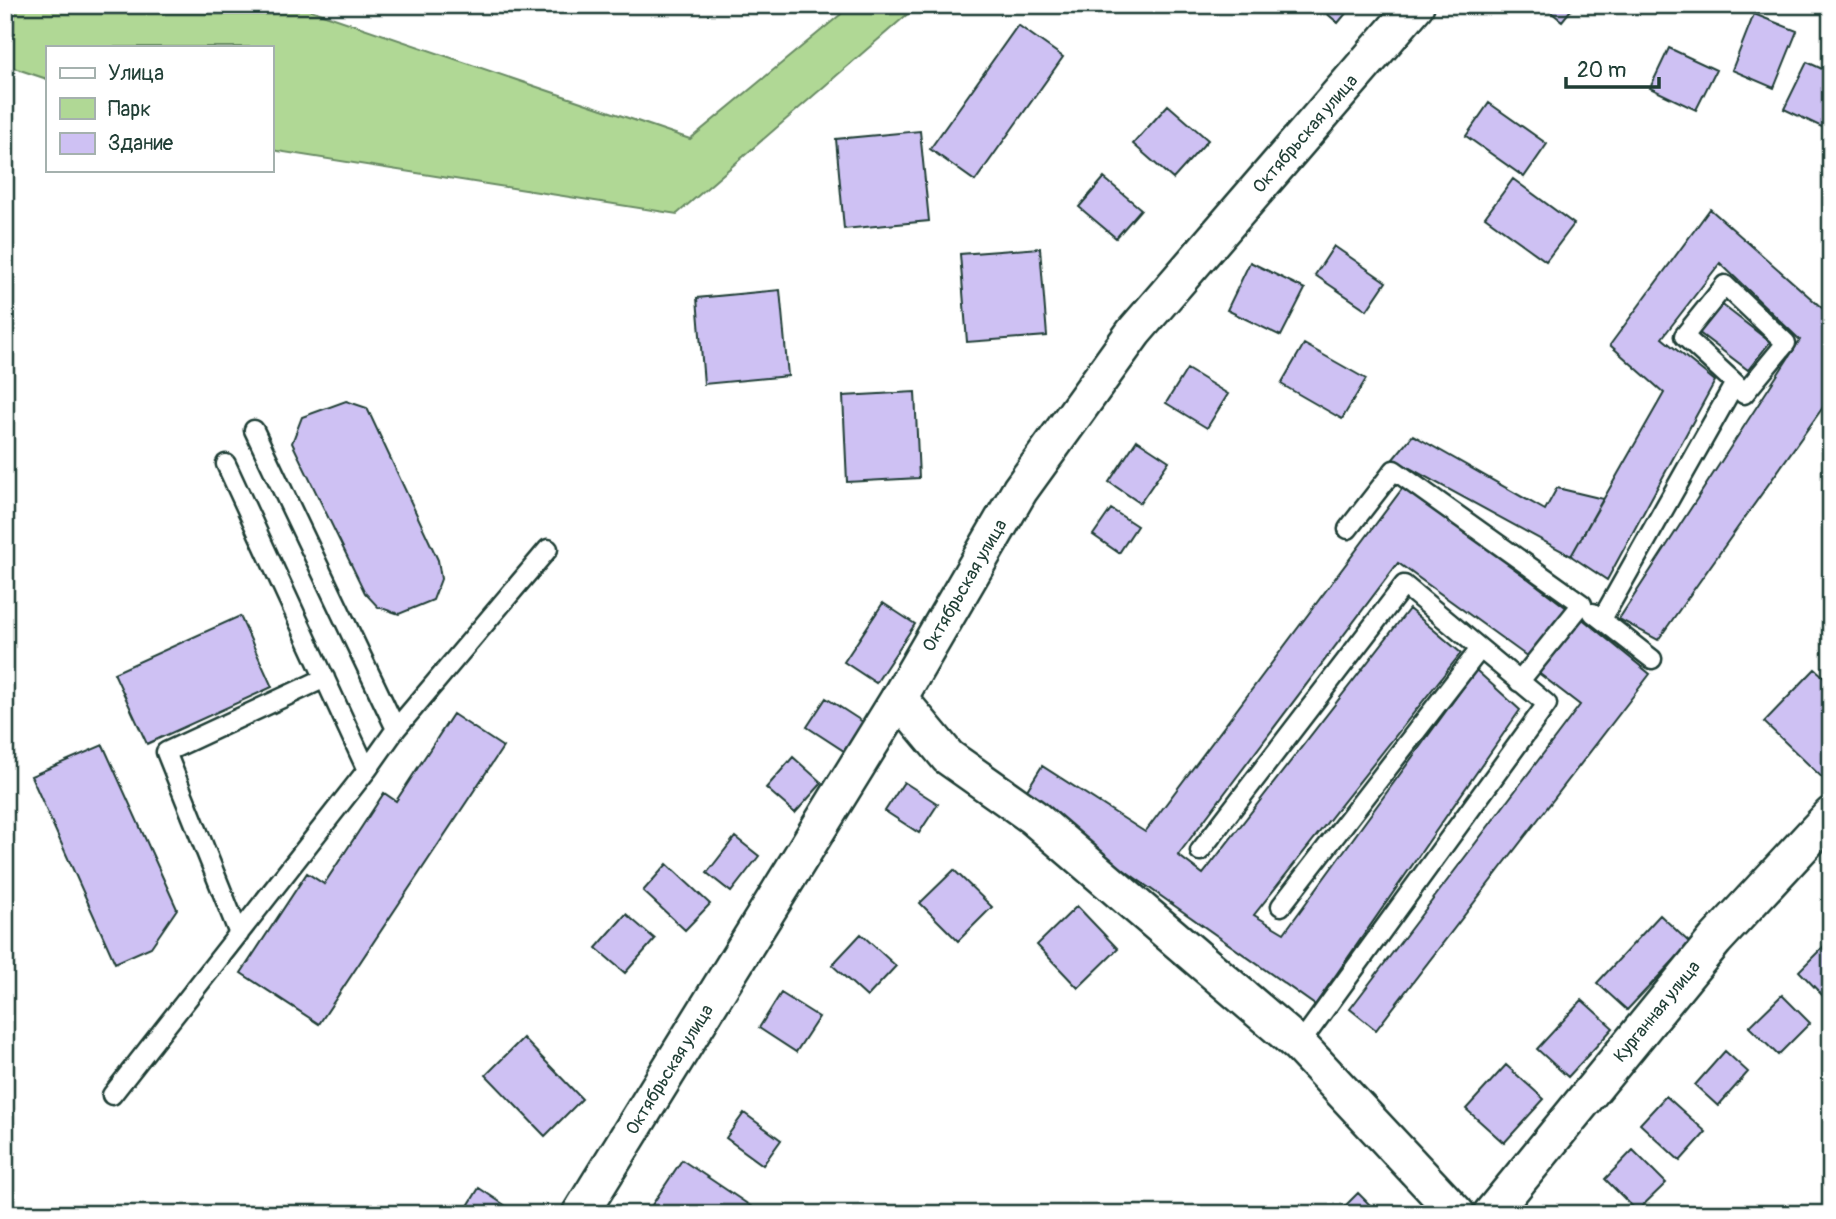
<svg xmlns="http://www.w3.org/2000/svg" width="1836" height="1219" viewBox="0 0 1836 1219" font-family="Pangolin,sans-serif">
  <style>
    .green { fill: #b0d895; stroke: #688a64; stroke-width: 2 }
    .building { fill: #cec1f3; stroke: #1f3d34; stroke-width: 2 }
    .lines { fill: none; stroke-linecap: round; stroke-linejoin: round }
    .lane-casing { stroke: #1f3d34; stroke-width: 23 }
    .street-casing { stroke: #1f3d34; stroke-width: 40 }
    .lane { stroke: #fff; stroke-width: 18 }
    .street { stroke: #fff; stroke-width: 35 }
    .labels { text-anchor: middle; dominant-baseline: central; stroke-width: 5; stroke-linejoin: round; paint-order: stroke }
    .street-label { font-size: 18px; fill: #1f3d34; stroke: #fff }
  </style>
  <rect width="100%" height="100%" fill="#fff"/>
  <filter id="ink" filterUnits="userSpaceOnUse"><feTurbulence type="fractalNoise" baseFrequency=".0143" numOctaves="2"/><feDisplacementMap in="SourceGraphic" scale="14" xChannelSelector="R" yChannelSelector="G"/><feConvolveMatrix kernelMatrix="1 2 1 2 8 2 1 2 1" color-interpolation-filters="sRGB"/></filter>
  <g filter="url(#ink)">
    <!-- green -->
    <path class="green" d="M5 5H296L690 139 852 5H918L677 214 271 150V47H47V79L5 65Z"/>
    <!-- building -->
    <path class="building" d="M1317 5H1353L1338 23Z
      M1542 5H1575L1562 21Z
      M1754 14 1797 31 1774 88 1732 70Z
      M1018 25 1063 57 975 181 930 149Z
      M1669 48 1716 70 1696 110 1650 88Z
      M1807 62 1831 73V120L1826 129 1784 109Z
      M1489 103 1547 144 1524 177 1466 136Z
      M1168 105 1208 140 1173 179 1133 144Z
      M920 131 929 221 844 229 836 139Z
      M1104 178 1141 209 1116 238 1079 207Z
      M1513 179 1574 224 1546 261 1485 217Z
      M1710 209 1831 316V396L1658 640 1619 619 1800 340 1720 263 1662 338 1715 381 1607 580 1571 556 1664 393 1610 345Z
      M1334 246 1386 282 1367 310 1315 275Z
      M1040 248 1047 336 967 342 960 254Z
      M1250 262 1305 289 1281 336 1227 310Z
      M780 290 788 376 704 384 697 298Z
      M1720 303 1770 342 1748 370 1698 332Z
      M1304 344 1366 379 1342 419 1281 384Z
      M1187 369 1228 394 1207 428 1166 403Z
      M915 392 919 478 847 482 843 396Z
      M346 401 367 408 438 560 441 579 433 600 399 614 378 607 365 593 292 443 302 417Z
      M1413 435 1545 510 1557 488 1603 499 1571 556 1393 459Z
      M1137 440 1169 461 1140 503 1109 482Z
      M1405 485 1568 609 1528 657 1398 563 1178 855 1203 874 1409 609 1461 653 1254 915 1284 933 1476 670 1520 710 1315 1005 1022 798 1042 766 1145 832Z
      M1111 509 1137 526 1119 553 1093 535Z
      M883 603 915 624 876 683 844 662Z
      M240 616 272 687 147 744 114 673Z
      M1580 617 1650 674 1376 1030 1350 1009 1580 705 1536 671Z
      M1815 669 1831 683V786L1764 722Z
      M826 698 863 722 844 751 807 727Z
      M453 714 503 747 319 1024 241 973 307 873 324 884 384 793 396 801Z
      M103 745 177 909 151 947 115 963 31 776Z
      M793 757 822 783 795 813 766 788Z
      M904 782 938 804 919 833 885 811Z
      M735 837 759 856 731 892 707 873Z
      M667 864 710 904 685 930 643 891Z
      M954 870 992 907 958 941 920 903Z
      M1077 906 1118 949 1078 988 1037 945Z
      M626 914 655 939 625 973 596 948Z
      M1660 915 1690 943 1627 1010 1597 983Z
      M861 934 896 966 867 997 832 965Z
      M1831 939V992L1825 998 1799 971Z
      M781 993 819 1017 796 1052 759 1028Z
      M1782 995 1810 1023 1778 1055 1749 1027Z
      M1582 1000 1613 1028 1568 1077 1537 1049Z
      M523 1038 582 1099 545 1136 486 1075Z
      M1725 1051 1748 1072 1718 1106 1695 1085Z
      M1506 1065 1544 1099 1504 1143 1466 1109Z
      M1666 1096 1706 1132 1680 1161 1640 1124Z
      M744 1113 781 1140 763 1165 726 1138Z
      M1633 1150 1666 1183 1637 1211 1605 1179Z
      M682 1160 758 1211 756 1214H646Z
      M479 1188 518 1214H463Z
      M1358 1193 1379 1214H1337Z"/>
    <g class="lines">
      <!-- lane casing -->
      <g class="lane-casing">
        <path id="lane" d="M254 430 396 729
          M226 464 367 770
          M1348 529 1394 470 1582 604 1519 682
          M1593 613 1652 659
          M1602 619 1735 383 1684 336 1725 285 1786 343 1744 394 1735 383
          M1200 851 1404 585 1547 704 1299 1045
          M1281 906 1480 649
          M239 934 166 752 325 678
          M112 1095 367 770 396 729 548 549"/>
      </g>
      <!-- street casing -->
      <g class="street-casing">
        <g id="street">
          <path d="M899 698 948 757 1033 817 1299 1045 1457 1214"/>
          <path id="s1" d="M580 1214 899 698 1020 490 1134 332 1416 5"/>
          <path id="s2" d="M1491 1214 1715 940 1831 815"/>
        </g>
      </g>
      <!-- lane -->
      <use href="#lane" class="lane"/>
      <!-- street -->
      <use href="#street" class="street"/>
    </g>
  </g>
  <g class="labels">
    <!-- street labels -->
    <g class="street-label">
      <text stroke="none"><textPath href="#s1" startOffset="1304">Октябрьская улица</textPath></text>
      <text stroke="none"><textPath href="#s1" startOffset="737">Октябрьская улица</textPath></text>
      <text stroke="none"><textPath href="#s2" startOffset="262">Курганная улица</textPath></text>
      <text stroke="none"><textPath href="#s1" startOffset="170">Октябрьская улица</textPath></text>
    </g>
  </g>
  <!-- margin -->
  <rect width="1836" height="1219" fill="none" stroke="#fff" stroke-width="28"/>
  <rect x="14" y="14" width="1808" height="1191" fill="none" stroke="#1f3d34" stroke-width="2.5" filter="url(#ink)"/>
  <!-- legend -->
  <rect x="46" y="46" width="228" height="126" fill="#ffffff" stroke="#a5b1ae" stroke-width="2"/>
  <rect x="60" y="68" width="35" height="10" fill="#ffffff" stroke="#a5b1ae" stroke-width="2"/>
  <text x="108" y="80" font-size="21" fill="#1f3d34">Улица</text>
  <rect x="60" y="98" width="35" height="21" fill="#b0d895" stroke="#a5b1ae" stroke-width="2"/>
  <text x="108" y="116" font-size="21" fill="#1f3d34">Парк</text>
  <rect x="60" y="133" width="35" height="21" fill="#cec1f3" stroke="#a5b1ae" stroke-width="2"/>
  <text x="108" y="150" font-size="21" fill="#1f3d34">Здание</text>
  <!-- scale -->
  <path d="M1566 77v10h93v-10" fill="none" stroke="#1f3d34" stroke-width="3.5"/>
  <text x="1577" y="77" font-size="21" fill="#1f3d34" stroke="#ffffff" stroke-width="5" paint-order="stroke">20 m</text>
</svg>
